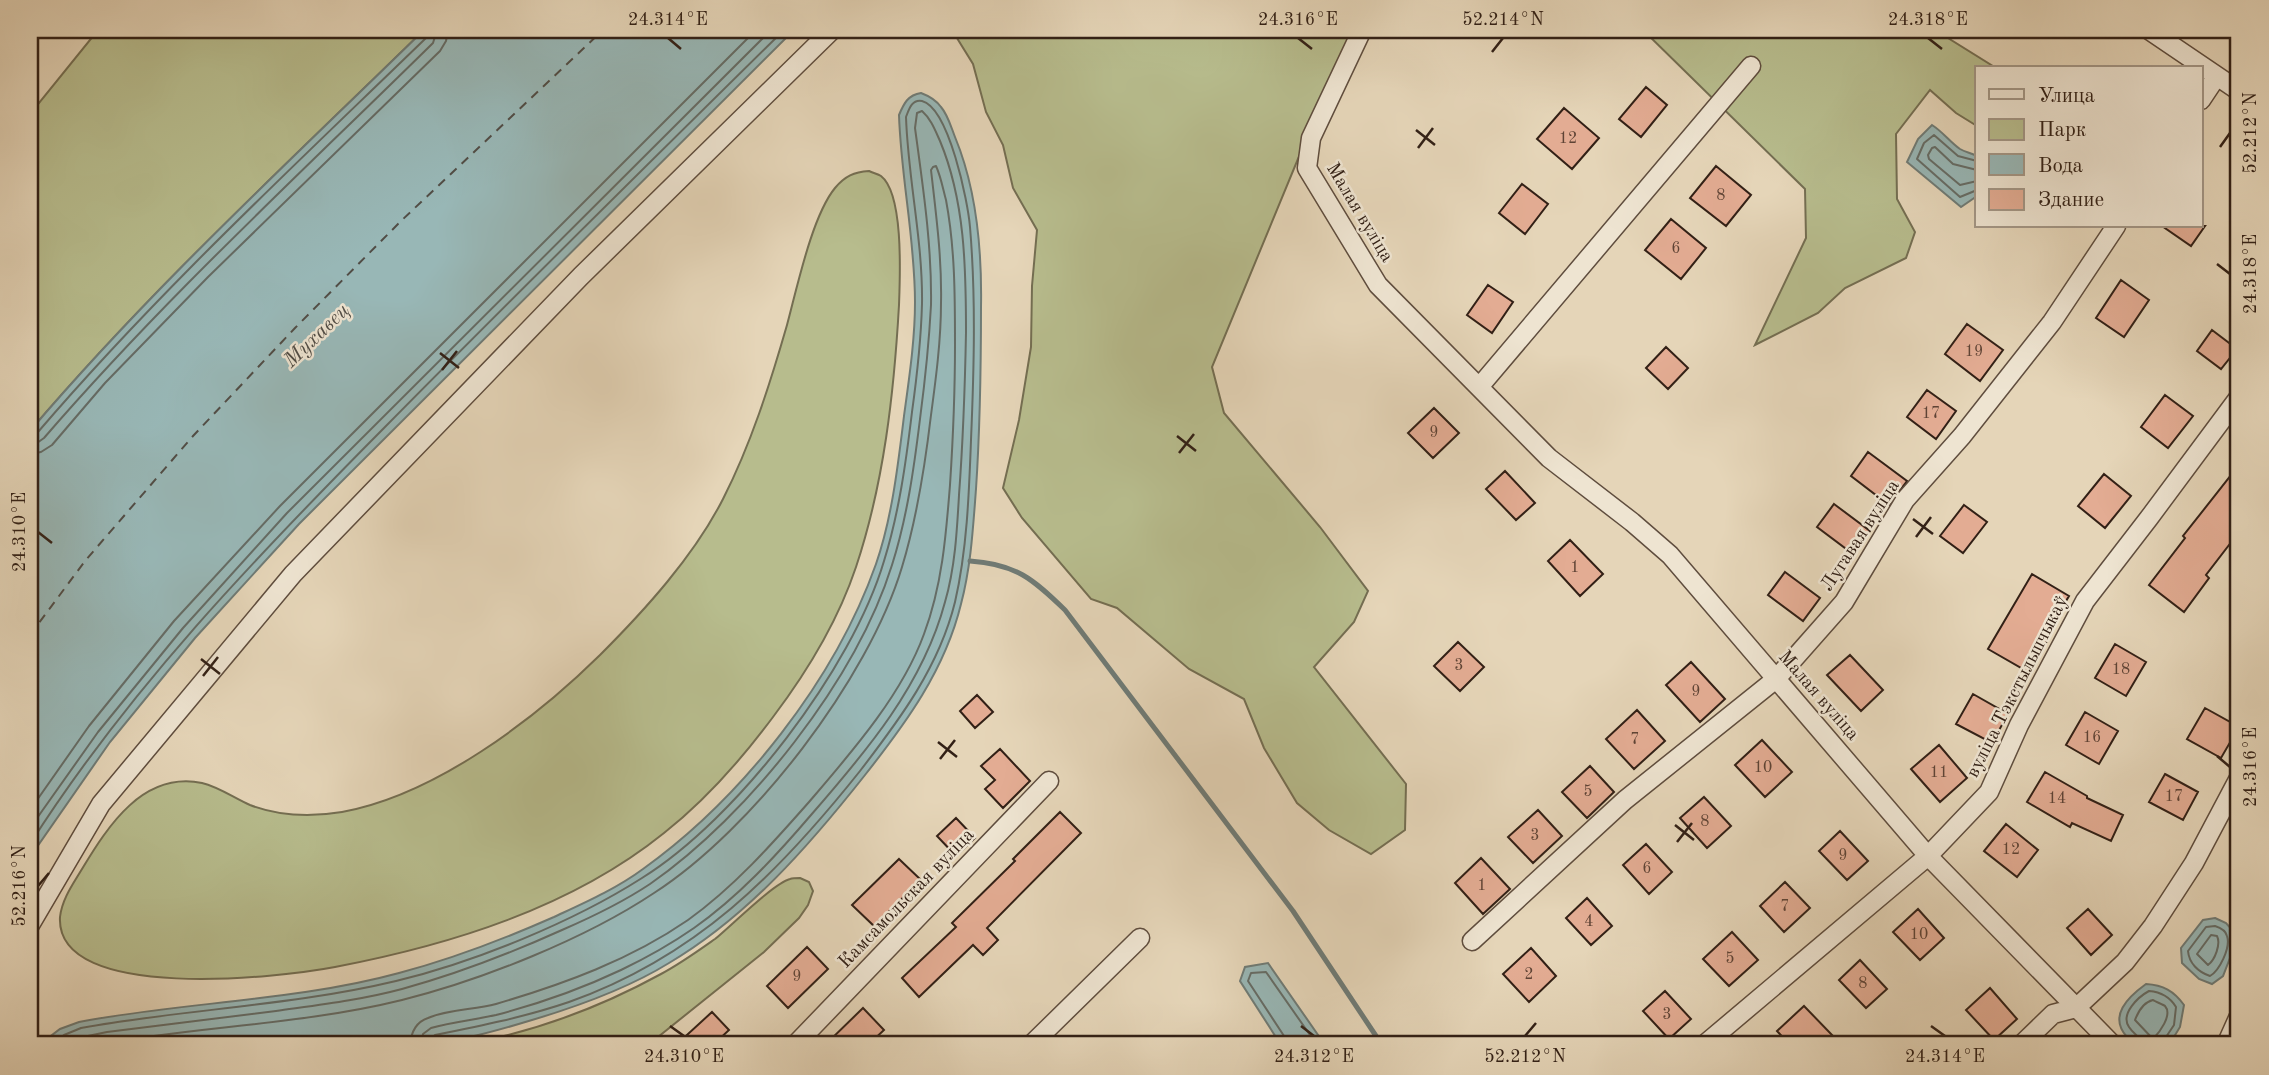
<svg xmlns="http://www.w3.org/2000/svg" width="2269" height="1075" viewBox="0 0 2269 1075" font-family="'Old Standard TT',serif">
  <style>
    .green { fill: #b7bc8d; stroke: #746e52; stroke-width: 2 }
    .water { fill: #98b7b6; stroke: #6f7b76; stroke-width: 2 }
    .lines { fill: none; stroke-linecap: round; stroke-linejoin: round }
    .shore { stroke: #656c66; stroke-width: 2 }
    .stream { stroke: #6f7b76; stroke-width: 5 }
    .ferry { stroke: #514d46; stroke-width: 2; stroke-dasharray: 9 7; stroke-linecap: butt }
    .building { fill: #e3ac93; stroke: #322016; stroke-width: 2 }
    .minor-casing { stroke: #5f4d3e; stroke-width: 21 }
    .minor { stroke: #eee4d1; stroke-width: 18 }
    .ticks { fill: none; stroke: #322016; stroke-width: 2.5 }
    .labels { text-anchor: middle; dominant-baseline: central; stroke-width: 5; stroke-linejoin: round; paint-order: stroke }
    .number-label { font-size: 16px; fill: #5e4335 }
    .street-label { font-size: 19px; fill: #322016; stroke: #eee4d1 }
    .water-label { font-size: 21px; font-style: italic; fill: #514d46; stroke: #eee4d1 }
    .neatline { fill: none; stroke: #322016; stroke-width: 2.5 }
    .ticks-label { font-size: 18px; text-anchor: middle; fill: #322016 }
  </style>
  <rect width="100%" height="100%" fill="#e5d5b8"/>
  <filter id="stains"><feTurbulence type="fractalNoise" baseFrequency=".00286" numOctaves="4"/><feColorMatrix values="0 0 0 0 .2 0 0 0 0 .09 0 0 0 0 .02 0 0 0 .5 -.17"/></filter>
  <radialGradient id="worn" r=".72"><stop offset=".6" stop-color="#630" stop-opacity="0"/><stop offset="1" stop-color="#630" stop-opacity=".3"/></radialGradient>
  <!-- green -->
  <path class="green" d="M98 30H424C290 161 152 288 30 431V114Z
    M952 30H1355L1331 79 1212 367 1224 413 1320 527 1368 591 1354 622 1314 667 1406 784 1405 830 1371 854 1329 830 1297 803 1264 748 1244 699 1189 669 1117 608 1091 599 1022 518 1003 488 1019 420 1031 347 1032 286 1037 230 1013 188 1003 145 986 112 973 64Z
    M1643 30H1935L1996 68H1977V126L1956 113 1930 90 1896 134 1897 199 1915 232 1906 258 1845 288 1818 313 1755 345 1806 238 1805 189Z
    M869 171C873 173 878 174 881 176 904 194 900 277 899 305 894 393 884 483 856 567 838 621 807 672 773 717 741 760 706 800 664 833 571 908 450 945 335 967 283 977 55 1004 60 917 62 899 73 884 82 869 108 826 143 771 202 783 219 787 234 798 250 805 279 816 312 817 342 812 435 795 534 720 600 655 645 610 694 556 723 499 751 444 770 384 787 325 797 288 812 216 835 188 845 176 854 172 869 171Z
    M800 878 809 882 813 891 808 905 799 918 764 952 648 1045H461C531 1033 599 1008 661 974 680 964 698 951 715 939 731 926 774 883 790 879 793 878 797 878 800 878Z"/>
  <!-- water -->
  <path class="water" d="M424 30H794L299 524 195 638 110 742 30 857V431C152 288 290 161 424 30Z
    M921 93C929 96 936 100 941 107 948 115 951 127 955 137 977 190 982 251 981 307 981 368 980 429 976 489 973 528 971 566 961 604 945 670 906 723 865 775 809 846 747 917 669 963 627 989 579 1006 532 1020 496 1031 457 1042 419 1045 380 1049 334 1045 295 1045 209 1045 124 1045 39 1045L60 1029 79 1022C183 1002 297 1001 399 973 452 959 504 939 554 917 584 903 616 889 643 869 742 798 835 680 876 564 892 518 898 465 904 416 909 379 915 340 915 302 915 239 901 178 899 115 904 103 908 95 921 93Z
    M1932 125C1943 132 1950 142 1960 149 1965 152 1971 153 1977 156V196L1961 207 1907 162 1918 139Z
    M2215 918 2226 923 2234 932 2235 945 2223 976 2212 984 2199 979 2182 963 2181 948 2203 920Z
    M1268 963 1325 1045H1281L1240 981 1245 967Z
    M2146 984C2163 985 2174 991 2184 1005L2180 1027 2169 1045C2160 1045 2149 1047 2141 1045 2136 1044 2131 1040 2127 1037 2108 1016 2128 997 2146 984Z"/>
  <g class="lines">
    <!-- shore -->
    <path class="shore" d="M1977 161 1958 156 1934 135 1924 143 1917 159 1960 197 1977 190
      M1977 170 1953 164 1935 147 1932 148 1928 155 1929 159 1960 185 1977 181
      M30 435 38 432C158 292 294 166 426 38L428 30
      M30 443H37L44 438C165 298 301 173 433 43L437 30
      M30 454 41 452 52 445 105 383 208 277 440 51 446 41 448 30
      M30 810 89 726 174 621 280 506 756 30
      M30 828 98 732 183 628 287 513 771 30
      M30 844C128 690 256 557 384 428 516 294 650 162 784 30
      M2215 926C2221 928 2226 931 2227 936 2231 948 2219 971 2210 976 2198 972 2189 963 2188 951L2206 927Z
      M2211 935 2217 936C2221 944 2215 960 2208 965L2197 954Z
      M2153 1000C2154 1001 2164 1005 2165 1006 2173 1015 2159 1033 2153 1039L2135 1020C2138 1012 2144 1002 2153 1000Z
      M49 1045 64 1035 81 1028C185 1009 292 1006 396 981 475 962 573 922 642 878 737 819 852 669 884 561 899 513 906 462 912 412 917 376 921 340 922 304 923 241 908 179 906 117 909 109 912 99 922 101 949 108 968 202 970 227 976 298 974 369 971 440 969 494 967 550 955 602 939 667 900 719 860 771 778 874 696 957 569 1002 525 1017 480 1026 435 1035L430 1039 429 1045
      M64 1045 83 1037 107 1032C163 1025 220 1018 276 1011 318 1005 361 1000 402 989 457 974 511 953 562 930 592 917 623 902 650 884 749 815 856 680 892 565 907 518 914 468 920 419 925 381 929 343 931 305 932 246 923 187 915 128L917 113 922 111C931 119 935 130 940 141 965 201 966 268 966 332 965 386 963 441 959 495 957 531 955 568 945 602 923 685 866 752 811 815 776 856 738 897 694 928 671 944 646 958 621 970 581 989 538 1004 496 1015 474 1020 452 1022 431 1028L423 1034 421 1045
      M95 1045C197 1026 301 1025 402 1000 482 980 585 939 654 893 753 829 868 680 902 567 917 518 925 466 931 415 936 378 941 340 941 303 942 258 936 214 931 170L933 167 936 166C941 177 943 189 946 200 955 248 955 296 955 345 955 392 953 439 950 485 946 536 942 586 924 634 902 695 851 753 809 802 772 844 734 887 688 920 630 960 564 984 496 1004 474 1010 449 1009 428 1018 416 1022 411 1033 410 1045
      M1287 1045 1286 1039 1248 981 1251 973 1266 972 1317 1045
      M2142 1045C2141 1036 2134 1035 2129 1027 2120 1014 2138 997 2149 991 2161 992 2170 997 2176 1007L2174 1025 2164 1040 2163 1045"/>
    <!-- stream -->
    <path class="stream" d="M970 561C1016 564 1033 579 1065 610L1293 911 1382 1045"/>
    <!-- ferry -->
    <path class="ferry" d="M30 635 85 561 193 436 295 328 401 221 603 30"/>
  </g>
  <!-- building -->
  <path class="building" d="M1646 87 1667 105 1641 137 1619 119Z
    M1564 108 1599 138 1572 169 1537 139Z
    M1716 166 1751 195 1726 226 1690 198Z
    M1522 184 1548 204 1525 234 1499 213Z
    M1671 219 1706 248 1681 279 1645 250Z
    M2162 226H2205L2191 246Z
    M2121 280 2149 300 2124 337 2096 318Z
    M1488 285 1513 302 1492 333 1467 315Z
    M1967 324 2003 350 1980 381 1945 354Z
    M2212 330 2237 349 2221 369 2197 351Z
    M1666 347 1688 368 1668 389 1646 368Z
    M1927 390 1956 411 1936 439 1907 417Z
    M2165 395 2193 416 2168 448 2141 427Z
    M1434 408 1459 433 1433 458 1408 433Z
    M1868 452 1907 481 1889 505 1851 476Z
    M2239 465V532L2206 575 2209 578 2184 612 2149 585 2185 538 2183 536Z
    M1505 471 1535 503 1516 520 1486 489Z
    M2104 474 2131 496 2105 528 2078 506Z
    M1834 504 1870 531 1853 554 1817 527Z
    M1964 505 1987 522 1963 553 1940 536Z
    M1570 540 1603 574 1580 596 1548 561Z
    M1785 572 1820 598 1803 621 1768 595Z
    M2032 574 2069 596 2044 637 2048 639 2030 673 1988 649Z
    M1458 642 1484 667 1460 691 1434 666Z
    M2115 644 2146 662 2126 696 2095 678Z
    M1850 655 1883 690 1861 711 1827 675Z
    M1691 662 1725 699 1700 722 1666 685Z
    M1973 694 2008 714 1992 743 1956 724Z
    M977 695 993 712 975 728 960 711Z
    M2205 708 2239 727 2221 758 2187 739Z
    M1637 710 1665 741 1634 769 1606 739Z
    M2085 712 2118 731 2099 764 2066 745Z
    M1762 740 1792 772 1765 797 1735 765Z
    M1939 745 1967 778 1940 802 1911 769Z
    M1000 749 1030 781 1003 808 985 789 995 780 981 766Z
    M1590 766 1614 792 1587 818 1562 792Z
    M2045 772 2087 796V798L2123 815 2111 841 2072 823 2070 827 2027 802Z
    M2165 774 2198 792 2183 820 2149 802Z
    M1704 797 1731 826 1707 848 1680 818Z
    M1538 810 1562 836 1533 863 1508 837Z
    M1060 812 1081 833 987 928 998 940 983 955 973 945 919 997 902 978 956 927 952 923 1015 861 1013 859Z
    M956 818 975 838 956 856 937 836Z
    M2006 824 2038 850 2017 877 1984 851Z
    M1840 831 1868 861 1847 880 1819 851Z
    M1646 844 1672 872 1649 894 1623 865Z
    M1481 858 1510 889 1483 914 1455 883Z
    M899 859 921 880 874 926 852 905Z
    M1785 882 1810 908 1784 932 1760 906Z
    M1587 898 1612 926 1591 945 1566 918Z
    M1918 909 1944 938 1920 960 1893 932Z
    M2088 909 2112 935 2091 955 2067 928Z
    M1732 932 1758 960 1729 986 1703 959Z
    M807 947 828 969 788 1008 767 986Z
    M1531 948 1556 976 1529 1002 1503 974Z
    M1860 960 1887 989 1866 1008 1839 980Z
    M1990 988 2017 1019 1994 1040 1966 1010Z
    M1665 991 1691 1019 1669 1039 1643 1011Z
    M1804 1006 1832 1035 1821 1045H1790L1777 1031Z
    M863 1008 884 1030 868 1045H825Z
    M712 1012 729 1030 713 1045H676Z"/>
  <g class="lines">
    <!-- minor casing -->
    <g class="minor-casing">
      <path id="minor" d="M1362 30 1311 138 1307 168 1378 285 1549 458 1632 522 1670 555 1928 856 2113 1045
        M2149 30 2239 91
        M2201 100 2217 76
        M1480 386 1751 66
        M30 925 101 804 293 574 581 276 832 30
        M1472 941 1625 800 1776 679 1844 602 1905 500 1962 436 2052 322 2116 226
        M795 1045 1049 781
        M1031 1045 1140 938
        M1704 1045 1928 856 1989 792 2019 725 2085 601 2149 518 2239 397
        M2021 1045 2053 1014 2076 1008 2125 962 2153 926 2194 863 2239 778
        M2226 1045 2239 1016"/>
    </g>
    <!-- minor -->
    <use href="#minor" class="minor"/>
  </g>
  <!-- ticks -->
  <path class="ticks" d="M668 38 681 49M1298 38 1312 49M1928 38 1942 49M1492 52 1503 38M1416 130 1435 145M2220 147 2230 133M1418 148 1433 128M2217 264 2230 274M440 353 459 368M442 370 457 351M1177 436 1196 451M1179 453 1194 434M1913 519 1933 534M38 532 52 543M1916 537 1931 517M201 659 220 674M203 676 218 657M938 742 957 757M2217 756 2230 767M940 759 955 740M1675 825 1694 840M1677 842 1692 823M38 886 49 873M670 1026 684 1036M1301 1026 1314 1036M1931 1026 1945 1036M1525 1036 1536 1023"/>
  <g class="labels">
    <!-- number labels -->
    <g class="number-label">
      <text x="1568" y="139">12</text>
      <text x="1721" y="196">8</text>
      <text x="1676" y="249">6</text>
      <text x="1974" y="352">19</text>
      <text x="1931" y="414">17</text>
      <text x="1434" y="433">9</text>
      <text x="1575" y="568">1</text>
      <text x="1459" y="666">3</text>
      <text x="2121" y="670">18</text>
      <text x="1696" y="692">9</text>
      <text x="2092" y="738">16</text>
      <text x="1635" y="740">7</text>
      <text x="1763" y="768">10</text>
      <text x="1939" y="773">11</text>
      <text x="1588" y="792">5</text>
      <text x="2174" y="797">17</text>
      <text x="2057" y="799">14</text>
      <text x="1705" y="822">8</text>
      <text x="1535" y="836">3</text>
      <text x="2011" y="850">12</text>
      <text x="1843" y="856">9</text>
      <text x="1647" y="869">6</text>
      <text x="1482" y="886">1</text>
      <text x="1785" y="907">7</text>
      <text x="1589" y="922">4</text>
      <text x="1919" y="935">10</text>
      <text x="1730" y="959">5</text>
      <text x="1529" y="975">2</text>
      <text x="797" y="977">9</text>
      <text x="1863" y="984">8</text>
      <text x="1667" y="1015">3</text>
    </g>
    <!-- street labels -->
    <g class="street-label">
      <text transform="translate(1359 213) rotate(59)">Малая вуліца</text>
      <text transform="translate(1861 536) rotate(-57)">Лугавая вуліца</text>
      <text transform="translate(2018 687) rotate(-63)">вуліца Тэкстыльшчыкаў</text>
      <text transform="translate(1818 696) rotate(49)">Малая вуліца</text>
      <text transform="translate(907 899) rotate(-46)">Камсамольская вуліца</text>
    </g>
    <!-- water labels -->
    <g class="water-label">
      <text transform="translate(317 336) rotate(-44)">Мухавец</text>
    </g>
  </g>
  <!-- margin -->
  <rect width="2269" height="1075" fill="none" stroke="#e5d5b8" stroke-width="77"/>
  <!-- legend -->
  <rect x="1975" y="66" width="228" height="161" fill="#eee4d1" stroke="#a39686" stroke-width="2"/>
  <rect x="1989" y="89" width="35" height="10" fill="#eee4d1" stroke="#a39686" stroke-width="2"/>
  <text x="2038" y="102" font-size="21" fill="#322016">Улица</text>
  <rect x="1989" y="119" width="35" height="21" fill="#b7bc8d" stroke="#a39686" stroke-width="2"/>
  <text x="2038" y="136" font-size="21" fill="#322016">Парк</text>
  <rect x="1989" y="154" width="35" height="21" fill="#98b7b6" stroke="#a39686" stroke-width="2"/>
  <text x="2038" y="172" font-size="21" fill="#322016">Вода</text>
  <rect x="1989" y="189" width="35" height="21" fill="#e3ac93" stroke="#a39686" stroke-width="2"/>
  <text x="2038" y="206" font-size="21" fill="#322016">Здание</text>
  <rect x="38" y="38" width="2192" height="998" class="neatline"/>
  <g class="ticks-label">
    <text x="668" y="25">24.314°E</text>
    <text x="1298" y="25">24.316°E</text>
    <text x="1503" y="25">52.214°N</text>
    <text x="1928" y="25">24.318°E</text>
    <text transform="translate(2250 133) rotate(-90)" y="6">52.212°N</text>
    <text transform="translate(2250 274) rotate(-90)" y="6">24.318°E</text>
    <text transform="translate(19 532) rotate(-90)" y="6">24.310°E</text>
    <text transform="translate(2250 767) rotate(-90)" y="6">24.316°E</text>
    <text transform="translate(19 886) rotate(-90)" y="6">52.216°N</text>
    <text x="684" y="1062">24.310°E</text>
    <text x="1314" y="1062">24.312°E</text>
    <text x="1525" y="1062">52.212°N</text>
    <text x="1945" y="1062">24.314°E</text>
  </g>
  <rect width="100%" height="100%" filter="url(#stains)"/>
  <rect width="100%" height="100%" fill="url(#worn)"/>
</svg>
